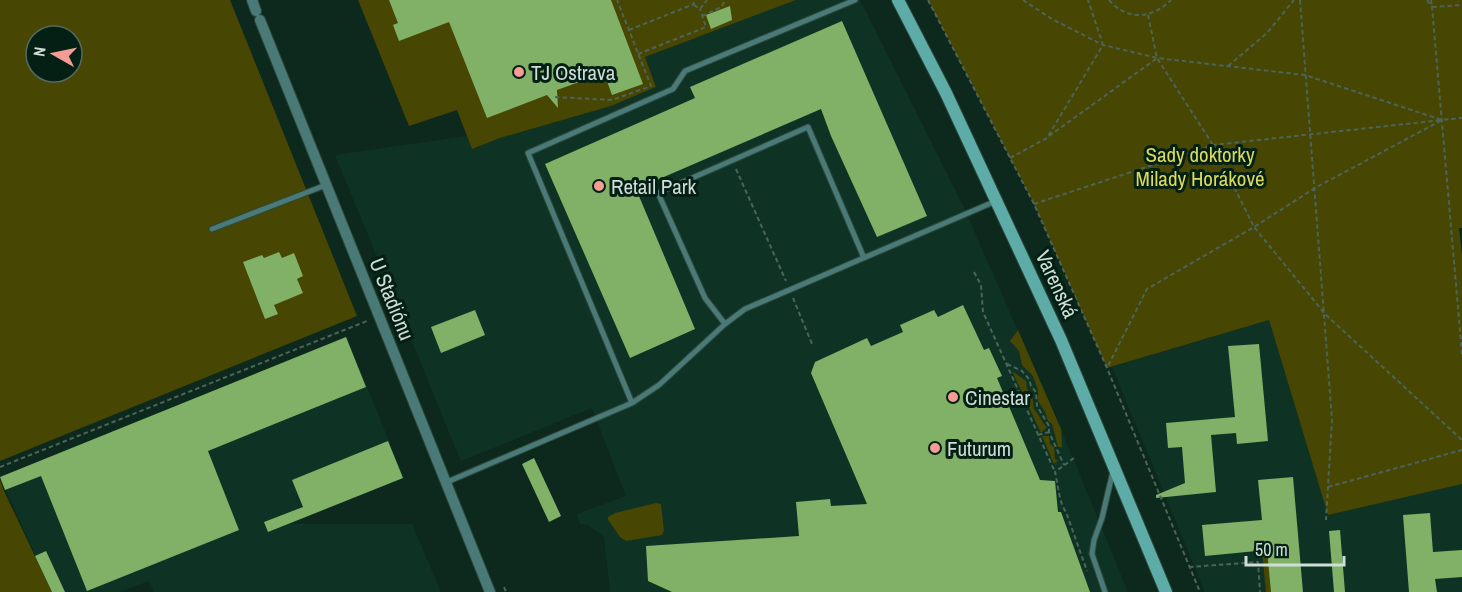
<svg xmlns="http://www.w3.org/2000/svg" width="1462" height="592" viewBox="0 0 1462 592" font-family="'Archivo Narrow',sans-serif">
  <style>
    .built { fill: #0e3324; fill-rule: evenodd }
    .green { fill: #474603; fill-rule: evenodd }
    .building { fill: #80b167 }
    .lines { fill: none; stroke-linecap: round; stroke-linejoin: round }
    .lane-casing { stroke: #2c463a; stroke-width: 7 }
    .street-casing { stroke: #2c463a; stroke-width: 12 }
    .secondary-casing { stroke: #2c463a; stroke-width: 14 }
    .path { stroke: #4c6459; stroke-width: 2; stroke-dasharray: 4.5 3; stroke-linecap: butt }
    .lane { stroke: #4a7a77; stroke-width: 5 }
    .street { stroke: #4a7a77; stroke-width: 10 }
    .secondary { stroke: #5daca8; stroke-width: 12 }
    .poi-dot { fill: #f59c95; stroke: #041f14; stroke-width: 2 }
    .labels { text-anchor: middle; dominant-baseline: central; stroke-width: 6; stroke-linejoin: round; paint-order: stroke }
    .poi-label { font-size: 21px; fill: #ceddd5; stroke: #041f14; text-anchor: start }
    .park-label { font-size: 21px; fill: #dcda5e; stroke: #041f14 }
    .street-label { font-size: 21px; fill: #ceddd5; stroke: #041f14 }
  </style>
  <rect width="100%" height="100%" fill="#0d291d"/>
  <!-- built -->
  <path class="built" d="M796 0H860L964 208 1061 429 1128 592H610L604 537 588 525 580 524 577 514 626 496 592 408 461 461 335 155 467 136 472 149 500 138 611 106 656 87 645 57ZM661 504 664 530 626 541 620 537 608 520Z
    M1269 320 1328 514 1462 484V592H1205L1112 367Z
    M347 337 404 478 290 524H412L441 592H154L149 581 120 592H52L0 477Z"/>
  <!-- green -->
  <path class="green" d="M0 0H230L357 316 0 461ZM36 36H72V72H36Z
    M358 0H796L645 57 656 87 611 106 500 138 472 149 457 110 409 126Z
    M928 0H1462V228H1459L1462 256V484L1328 515 1269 320 1107 368 1034 204Z
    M1018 330 1061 429 1062 447H1058L1052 424 1048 421 1045 412 1038 401V390L1033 376 1022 365 1019 351 1010 341Z
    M1012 371 1026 381 1027 389 1032 394 1034 409C1040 415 1041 422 1047 427L1041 433Z
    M1042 436H1049L1050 444 1054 447 1055 459 1058 461 1054 464Z
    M0 479 4 491 52 592H0Z
    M656 503 661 504 664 530 662 535 626 541 620 537 608 520V517L615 513Z
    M1268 551 1272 592H1266L1262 552Z"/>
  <!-- building -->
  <path class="building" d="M389 0H611L643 84 612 95 604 73 557 90 558 108 547 95 487 118 449 22 399 41 393 25 398 23Z
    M730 6 732 20 711 29 706 15Z
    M842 21 927 216 877 237 831 136 821 109 636 189 695 329 630 358 545 164 695 98 690 87Z
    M279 252 282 258 294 253 303 276 297 279 303 293 274 305 278 314 265 319 243 262 262 255 264 258Z
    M963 305 984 350 989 348 1002 376 997 378 1040 480 1055 481 1058 512H1061L1090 592H672L648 581 646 546 799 536 796 502 830 499 831 506 867 504 811 373 815 362 867 338 871 346 903 332 900 325 934 310 938 317Z
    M475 310 485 335 441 353 431 327Z
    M346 337 366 387 208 451 239 530 87 591 41 476 5 490 0 477Z
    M1259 344 1268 441 1237 444 1236 433 1211 435 1216 492 1156 498V495L1185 483 1182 447 1168 448 1166 423 1235 417 1228 346Z
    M388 441 403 478 268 532 264 522 303 507 292 480Z
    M534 458 561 516 549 522 522 464Z
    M1293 477 1303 592H1271L1267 550 1205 556 1202 525 1262 520 1258 480Z
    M1430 513 1433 552 1462 550V577L1435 579 1437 592H1409L1403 515Z
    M1340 530 1345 592H1334L1329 531Z
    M46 551 65 592H52L35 556Z"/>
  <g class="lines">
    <!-- lane casing -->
    <g class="lane-casing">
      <path id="lane" d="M212 229 326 185
        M725 324 705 298 658 193 808 127 864 258
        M632 403 528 153 673 89 685 71 855 0
        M447 482 632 403 659 385 725 324 745 309 996 201
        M1105 592 1092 554 1094 540 1102 518 1113 471"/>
    </g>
    <!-- street casing -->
    <g class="street-casing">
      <path id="street" d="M252 0 256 11
        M260 20 490 592"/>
    </g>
    <!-- secondary casing -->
    <g class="secondary-casing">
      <path id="secondary" d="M898 0 946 93 1061 340 1166 592"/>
    </g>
    <!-- path -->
    <path class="path" d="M928 0 1034 204 1107 368 1200 592
      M1023 0 1052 19 1103 45 1157 58 1305 75 1442 120 1462 118
      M1109 0C1127 21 1152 19 1171 0
      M1300 0 1332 420 1326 520
      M1427 0 1432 7 1462 354
      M1431 0 1432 7 1462 5
      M694 5 700 9 707 0
      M1148 15 1157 58 1213 145 1254 227 1325 314 1462 440
      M702 16 721 7 726 0
      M629 30 694 4 693 0
      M638 54 706 27 700 9
      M1228 66 1267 33 1294 0
      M555 97 612 100 651 86 617 0
      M1049 136 1156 59
      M1010 158 1047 138 1103 45 1088 0
      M736 169 786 281
      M1034 204 1213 145 1442 120 1315 188 1254 227 1147 289 1107 368
      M974 272 981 285 983 312 1055 472
      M793 298 812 344
      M1007 364 1022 371 1029 379 1031 386 1036 392 1037 406 1049 426V432L1064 465
      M1038 435 1049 432
      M1074 458 1055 472C1058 484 1059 503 1066 512L1087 571
      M0 467 367 321
      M1328 487 1462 450
      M1189 567 1258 562 1260 592
      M504 587 506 592"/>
    <!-- lane -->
    <use href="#lane" class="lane"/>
    <!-- street -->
    <use href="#street" class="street"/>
    <!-- secondary -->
    <use href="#secondary" class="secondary"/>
  </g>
  <!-- markers -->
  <g class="poi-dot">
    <circle cx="519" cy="72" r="6"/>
    <circle cx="599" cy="186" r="6"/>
    <circle cx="953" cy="397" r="6"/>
    <circle cx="935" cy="448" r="6"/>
  </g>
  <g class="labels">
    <!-- poi labels -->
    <g class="poi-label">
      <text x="531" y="72">TJ Ostrava</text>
      <text x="611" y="186">Retail Park</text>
      <text x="965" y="397">Cinestar</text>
      <text x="947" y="448">Futurum</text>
    </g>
    <!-- park labels -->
    <g class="park-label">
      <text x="1200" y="154">Sady doktorky<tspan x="1200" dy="24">Milady Horákové</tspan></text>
    </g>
    <!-- street labels -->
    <g class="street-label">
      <text transform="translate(1057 284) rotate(65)">Varenská</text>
      <text transform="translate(392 299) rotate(68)">U Stadiónu</text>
    </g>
  </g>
  <!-- north arrow -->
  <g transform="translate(54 54) rotate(279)"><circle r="28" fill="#041f14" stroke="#556b61" stroke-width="1.5"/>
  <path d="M0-4.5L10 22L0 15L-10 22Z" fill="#f59c95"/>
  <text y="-9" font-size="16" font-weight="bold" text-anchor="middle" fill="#ceddd5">N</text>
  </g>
  <!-- scale -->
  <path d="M1246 556v9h98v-9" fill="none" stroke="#ceddd5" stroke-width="3"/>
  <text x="1255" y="556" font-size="18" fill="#ceddd5" stroke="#041f14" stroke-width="4.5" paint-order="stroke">50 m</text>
</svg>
